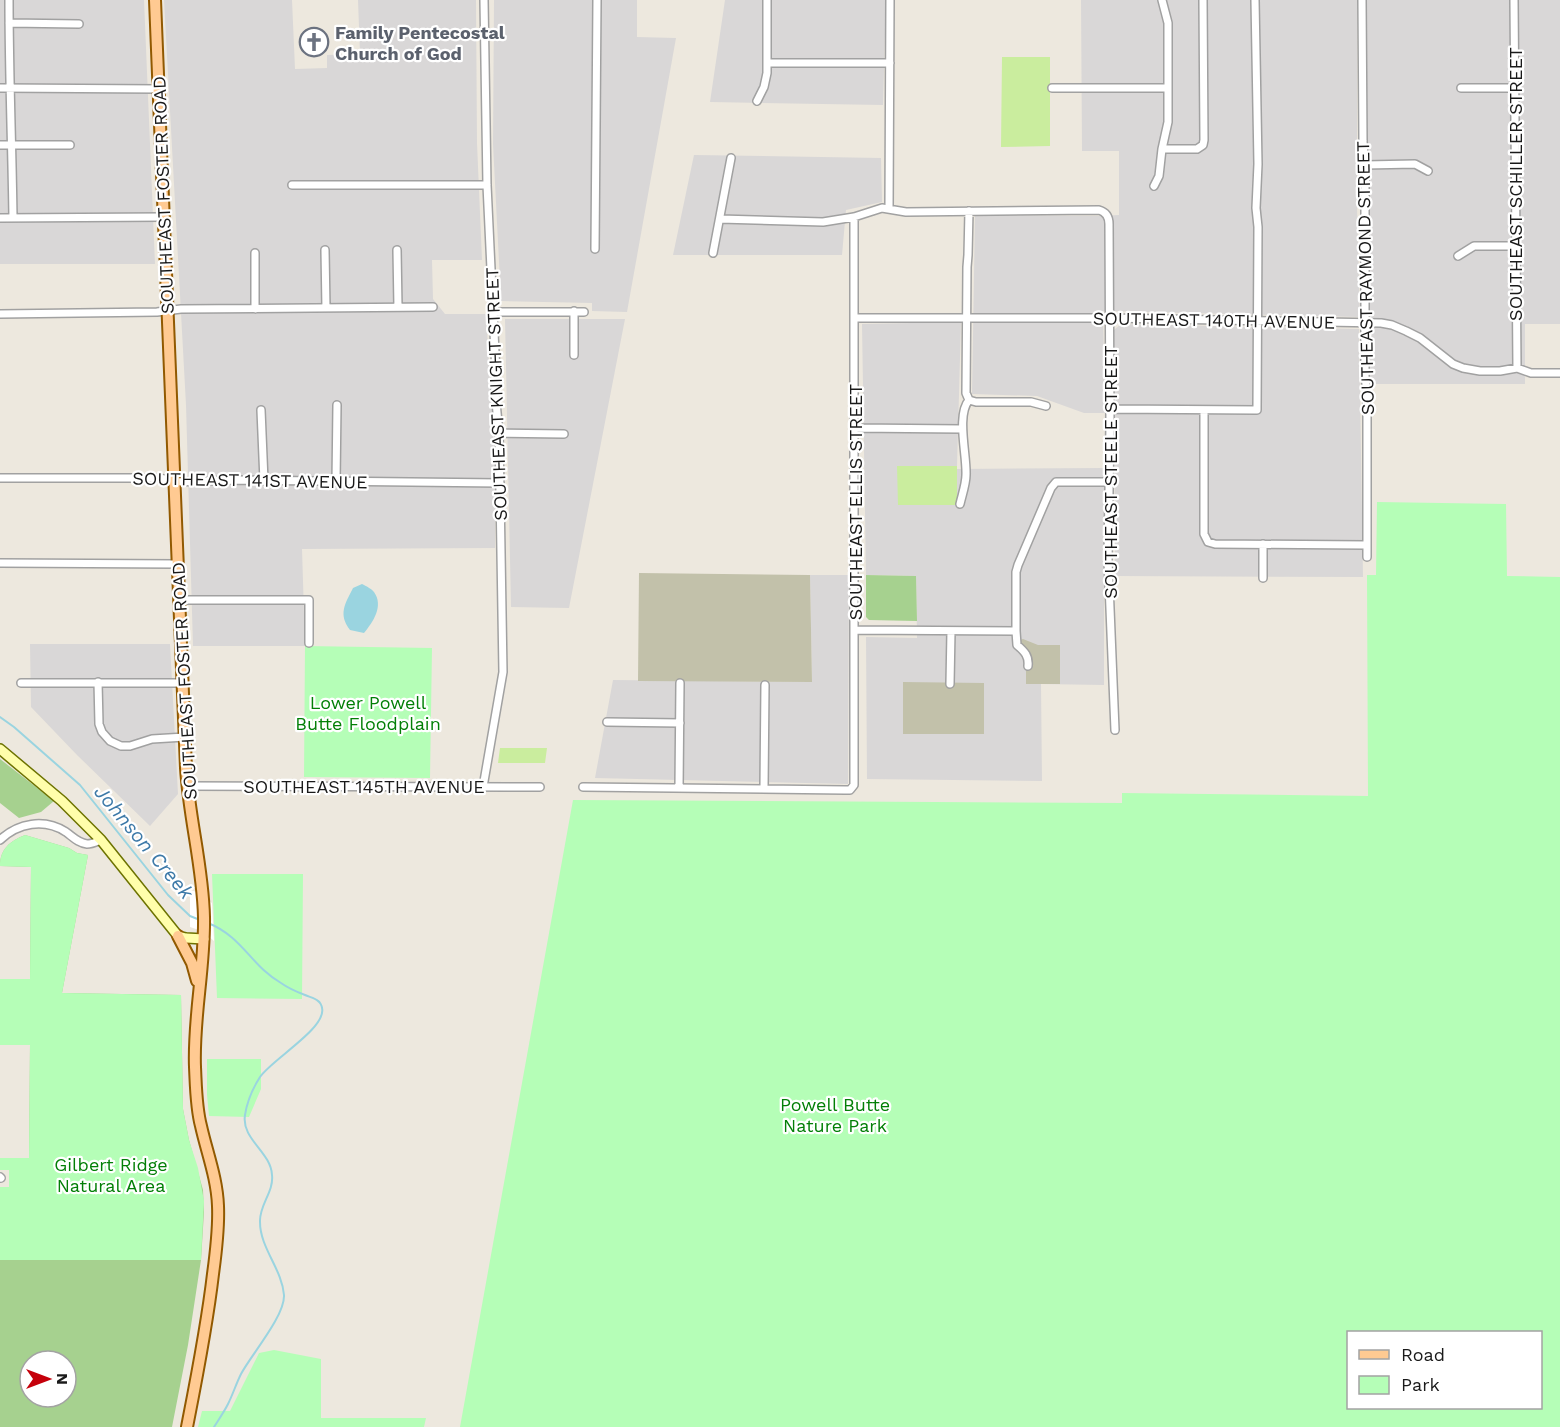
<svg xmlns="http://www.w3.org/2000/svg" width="1560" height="1427" viewBox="0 0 1560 1427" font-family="'Work Sans',sans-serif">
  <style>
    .residential { fill: #d9d7d7 }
    .construction { fill: #c2c1aa }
    .grass { fill: #caed9e }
    .forest { fill: #a6d18f; fill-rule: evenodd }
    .park { fill: #b5feb7; fill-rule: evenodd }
    .water { fill: #9ad4e0 }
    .pier { fill: #fff }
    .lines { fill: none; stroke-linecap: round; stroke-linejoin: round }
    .stream { stroke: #9ad4e0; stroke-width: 2 }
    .street-casing { stroke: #a1a1a1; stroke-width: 10 }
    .secondary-casing { stroke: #6d7300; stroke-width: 12 }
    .primary-casing { stroke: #915900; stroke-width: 14 }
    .street { stroke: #fff; stroke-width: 7 }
    .secondary { stroke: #fffeab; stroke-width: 9 }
    .primary { stroke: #ffca92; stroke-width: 10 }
    .labels { text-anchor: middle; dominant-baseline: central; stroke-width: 4.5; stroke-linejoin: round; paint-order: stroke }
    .worship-label { font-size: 18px; font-weight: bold; fill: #5b616d; stroke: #fff; text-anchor: start }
    .street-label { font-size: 18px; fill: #1a1a1a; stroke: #fff }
    .park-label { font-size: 18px; fill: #027f06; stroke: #fff }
    .water-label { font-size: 20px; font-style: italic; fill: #3e7aa8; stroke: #fff }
  </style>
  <rect width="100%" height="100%" fill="#ede8de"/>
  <!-- residential -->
  <path class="residential" d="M0 0H144L155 264H0Z
    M164 0H292L295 69 327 68V55L360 54 358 0H476L477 143 482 260H432L433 299 445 314H486L495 462V548L302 549 305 646H193L186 405Z
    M494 0H637V37L676 38 627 312 592 311V303L501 301 493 144Z
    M725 0H886L883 105 710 102Z
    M1081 0H1357V206L1360 317 1103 311 1105 413H1084L1037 396 972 394 975 215 1100 216 1119 215V151H1082Z
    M1366 0H1560V324H1525V384H1366Z
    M694 155 881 158 882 202 846 210 842 255H673Z
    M505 319H625L569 608 511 607Z
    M961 322 957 466H898L957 505V469L1104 468V685L1041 684 1042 781 867 779 866 637 917 638 916 576 866 575 862 324Z
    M1121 324 1359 329 1363 577 1115 576 1114 330Z
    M810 575H849L848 784 595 778 613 680 812 682Z
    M30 644H170L178 794 150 826 77 755 31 707Z"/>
  <!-- construction -->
  <path class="construction" d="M639 573 810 575 812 682 638 681Z
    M1023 639 1038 645H1060V684H1026V661L1024 654 1012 642Z
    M903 682 984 683V734H903Z"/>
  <!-- grass -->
  <path class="grass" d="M1002 57H1050V146L1001 147Z
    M897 466H957V505H898Z
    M500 748H547L545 763H498Z"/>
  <!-- forest -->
  <path class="forest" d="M866 575 916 576 917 621 869 620 866 617Z
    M0 759 54 801 41 812 19 818 0 803Z
    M25 835 69 848 77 853 88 855 62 993 181 995 183 1109 189 1140 203 1190 204 1212 201 1260 188 1345 172 1427H0V1187H9V1170H0V1158H29L30 1045H0V979H30L31 867 0 866C0 849 10 841 25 835ZM30 1361H66V1397H30Z"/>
  <!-- park -->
  <path class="park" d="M1377 502 1506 504 1507 576 1560 577V1427H460L573 800 1122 803V793L1368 796 1367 575H1376ZM1348 1332H1540V1408H1348Z
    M305 646 432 648 430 778 304 777Z
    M25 835 69 848 77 853 88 855 62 993 181 995 183 1109 189 1140 198 1168 204 1201 201 1260H0V1187H9V1170H0V1158H29L30 1045H0V979H30L31 867 0 866C0 849 10 841 25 835Z
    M212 874H303L302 999 217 998Z
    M207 1059H261V1089L249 1117 209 1116 207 1095Z
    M274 1350 321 1359V1418H426L424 1427H198L202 1411H230L259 1353Z"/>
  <!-- water -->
  <path class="water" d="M362 584C366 586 372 589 374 592 384 606 373 622 364 633L350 630C338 614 345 604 353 588Z"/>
  <!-- pier -->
  <path class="pier" d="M190 890 200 893 212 903 214 941 202 931 190 927Z"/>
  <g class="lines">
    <!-- stream -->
    <path class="stream" d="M0 717 14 727 80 785 168 895 190 916 200 920
      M208 923C243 937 251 966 281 983 288 988 297 992 305 995 309 997 315 998 318 1001 320 1002 322 1006 322 1008 327 1028 271 1060 260 1077 253 1088 247 1102 245 1115 241 1139 271 1152 272 1175 274 1192 259 1205 260 1222 260 1248 282 1269 284 1295 285 1316 251 1355 241 1374 236 1384 233 1394 228 1404 224 1412 219 1419 214 1427"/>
    <!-- street casing -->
    <g class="street-casing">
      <path id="street" d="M9 0C9 73 12 145 13 218
        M1362 0 1363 141 1365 175V378L1367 390V557
        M1514 0 1517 368
        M9 23 79 24
        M767 63H890
        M0 88 159 89
        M1052 88H1168
        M1461 88H1515
        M757 101 764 87 767 73V0
        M0 145H70
        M1162 149H1197L1203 145 1204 140 1203 0
        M1365 165 1415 164 1428 171
        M292 185H487
        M1154 186 1159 176 1162 149 1168 122V23L1162 0
        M889 209 890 0
        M0 218 164 217
        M720 219 823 222 854 217 882 208 906 212 1099 210C1106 212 1109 217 1109 224L1110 423 1108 560 1115 730
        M595 249 597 0
        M325 250 326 308
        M397 250 398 307
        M255 253V309
        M713 253 731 158
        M1458 256 1474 246H1516
        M574 311V355
        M492 312H584
        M0 314 157 312 181 309 433 307
        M854 318H1110L1381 323 1392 325 1406 331 1420 338 1453 364 1463 368 1480 371H1500L1517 368 1531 373H1560
        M969 400 976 402H1031L1046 406
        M1110 409 1257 410 1258 227 1256 208 1258 164 1255 0
        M261 410 264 481
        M1204 410V534L1208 542 1215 544 1366 545
        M854 428 962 429
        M499 433 564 434
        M0 478H160L175 482 233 480 500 483
        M336 482 337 405
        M960 504C962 495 966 484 966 475 967 455 956 415 969 400L966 393 967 267 968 255 969 211
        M1263 544V578
        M0 563 178 564
        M180 600H309V643
        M855 630 1016 631
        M1028 666C1029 656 1025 652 1017 645L1016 631V572L1018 565 1051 488 1056 482H1110
        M98 682 99 724 102 732 110 741 121 746H130L152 739 185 737
        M21 683H183
        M950 684 951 631
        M607 722 680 723
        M187 786 540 787
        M483 787 503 672 499 433 495 392 496 374 487 185 484 0
        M583 787 845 790H850L854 785V217
        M679 788 680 683
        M764 788 765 685
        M0 840C18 823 44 818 66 832 73 837 78 843 87 844 92 844 96 842 101 840
        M0 1177 1 1178"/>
    </g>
    <!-- secondary casing -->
    <g class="secondary-casing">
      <path id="secondary" d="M0 749 62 801 101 840 178 936 186 938 204 939"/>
    </g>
    <!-- primary casing -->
    <g class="primary-casing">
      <path id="primary" d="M155 0 186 768C189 818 203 867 204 917 205 968 193 1017 195 1067 196 1087 196 1107 201 1126 207 1153 217 1178 218 1206 219 1229 216 1252 213 1274 207 1326 197 1376 187 1427
        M178 936 192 963 197 981"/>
    </g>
    <!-- street -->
    <use href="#street" class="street"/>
    <!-- secondary -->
    <use href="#secondary" class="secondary"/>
    <!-- primary -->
    <use href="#primary" class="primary"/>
  </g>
  <!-- icons -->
  <defs>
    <g id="church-ring" transform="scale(1.5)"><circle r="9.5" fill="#fff" stroke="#6b7280" stroke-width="1.5"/><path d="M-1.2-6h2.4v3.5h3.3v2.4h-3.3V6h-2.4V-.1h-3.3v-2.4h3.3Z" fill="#6b7280"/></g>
  </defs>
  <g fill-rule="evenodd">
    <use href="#church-ring" x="314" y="42"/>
  </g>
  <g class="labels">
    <!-- worship labels -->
    <g class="worship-label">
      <text x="335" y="32">Family Pentecostal<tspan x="335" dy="21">Church of God</tspan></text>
    </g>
    <!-- street labels -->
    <g class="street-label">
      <text transform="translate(1515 184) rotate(-90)">SOUTHEAST SCHILLER STREET</text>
      <text transform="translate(163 195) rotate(-92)">SOUTHEAST FOSTER ROAD</text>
      <text transform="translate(1365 278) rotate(-91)">SOUTHEAST RAYMOND STREET</text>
      <text transform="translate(1214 320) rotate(1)">SOUTHEAST 140TH AVENUE</text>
      <text transform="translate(496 394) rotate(-92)">SOUTHEAST KNIGHT STREET</text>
      <text transform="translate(1110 472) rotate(-90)">SOUTHEAST STEELE STREET</text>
      <text transform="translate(250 480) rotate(1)">SOUTHEAST 141ST AVENUE</text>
      <text transform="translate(855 502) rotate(-90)">SOUTHEAST ELLIS STREET</text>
      <text transform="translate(184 681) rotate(-93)">SOUTHEAST FOSTER ROAD</text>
      <text x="364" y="786">SOUTHEAST 145TH AVENUE</text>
    </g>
    <!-- park labels -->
    <g class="park-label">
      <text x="368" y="702">Lower Powell<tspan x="368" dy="21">Butte Floodplain</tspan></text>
      <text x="835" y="1104">Powell Butte<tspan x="835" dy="21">Nature Park</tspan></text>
      <text x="111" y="1164">Gilbert Ridge<tspan x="111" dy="21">Natural Area</tspan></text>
    </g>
    <!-- water labels -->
    <g class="water-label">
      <text transform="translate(144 842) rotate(50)">Johnson Creek</text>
    </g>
  </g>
  <!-- legend -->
  <rect x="1347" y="1331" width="195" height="78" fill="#ffffff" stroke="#a3a3a3" stroke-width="1.5"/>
  <rect x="1359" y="1350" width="30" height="9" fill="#ffca92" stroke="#a3a3a3" stroke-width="1.5"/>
  <text x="1401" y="1361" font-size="18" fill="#1a1a1a">Road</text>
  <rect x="1359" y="1376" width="30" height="18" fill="#b5feb7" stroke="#a3a3a3" stroke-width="1.5"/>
  <text x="1401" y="1391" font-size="18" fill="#1a1a1a">Park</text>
  <!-- north arrow -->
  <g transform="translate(48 1379) rotate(90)"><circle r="28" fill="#ffffff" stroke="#a3a3a3" stroke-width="1.5"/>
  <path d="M0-4.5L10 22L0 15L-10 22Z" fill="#c5000b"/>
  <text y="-9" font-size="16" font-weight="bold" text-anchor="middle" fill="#1a1a1a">N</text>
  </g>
</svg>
